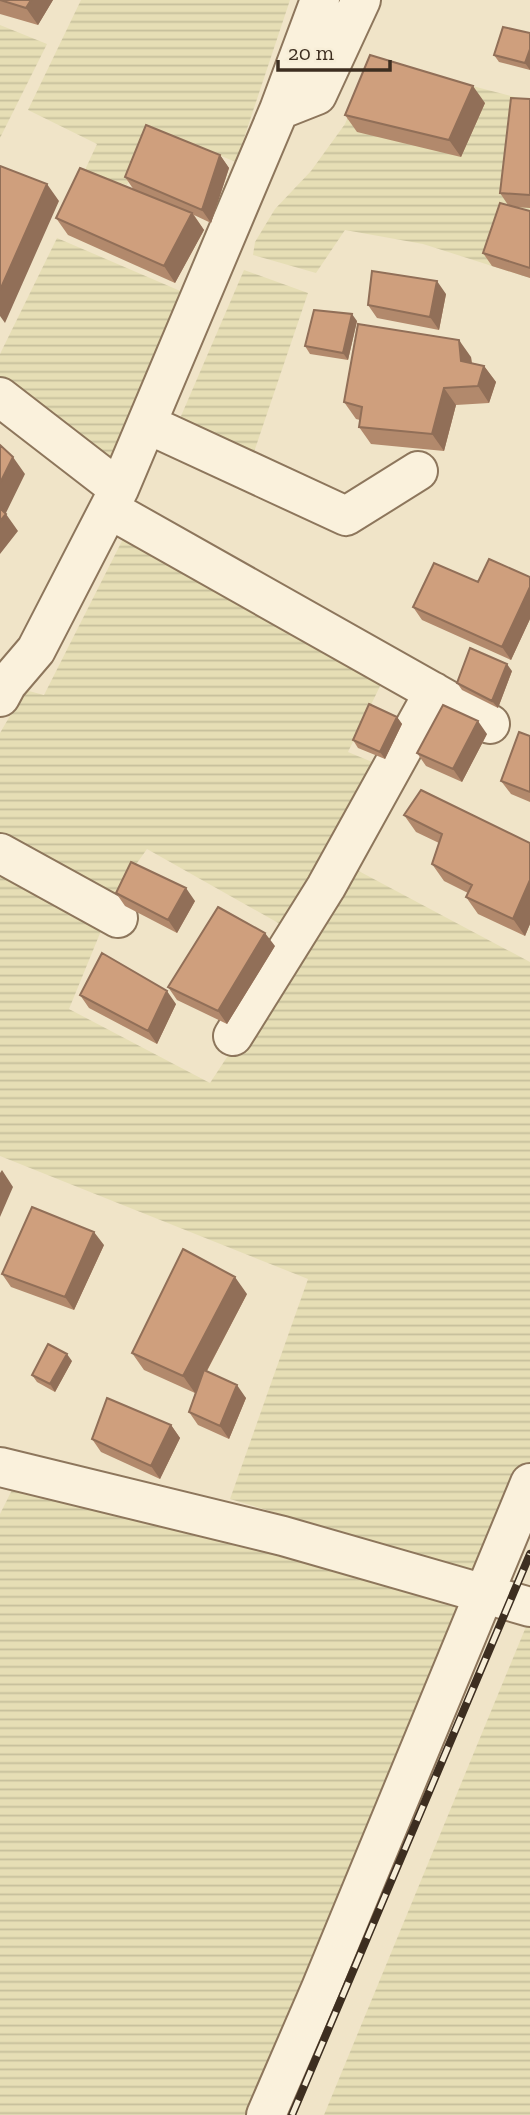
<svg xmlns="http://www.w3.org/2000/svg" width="530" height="2115" viewBox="0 0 530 2115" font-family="'Zilla Slab',serif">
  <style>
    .farmland { fill: url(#farmland-rules) }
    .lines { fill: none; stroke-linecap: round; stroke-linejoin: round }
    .minor-casing { stroke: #8d765c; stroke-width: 42 }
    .minor { stroke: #faf1dc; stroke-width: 38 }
    .rail-casing { stroke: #3d2e20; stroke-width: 8 }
    .rail { stroke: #f7eed8; stroke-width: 5; stroke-dasharray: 16; stroke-linecap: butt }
    .wall { fill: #b2896c }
    .shaded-wall { fill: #916f58 }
    .building { fill: #cf9f7d; stroke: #916f58; stroke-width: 2 }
  </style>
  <defs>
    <pattern id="farmland-rules" width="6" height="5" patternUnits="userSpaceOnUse" patternTransform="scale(1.75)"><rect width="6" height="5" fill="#e6deb5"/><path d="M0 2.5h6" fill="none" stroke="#c6bf9b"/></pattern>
  </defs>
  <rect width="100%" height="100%" fill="#f0e4c8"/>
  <!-- farmland -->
  <path class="farmland" d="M81 0H290L236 162 152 128 127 185 84 172 97 144 28 110Z
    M0 25 47 44 0 138Z
    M372 60 530 101V278L423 244 345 230 316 273 253 255 255 242 275 209 311 171 345 124Z
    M57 238 185 293 107 467 0 387V354Z
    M244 270 308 293 252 458 178 423Z
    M126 533 384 678 348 752 394 771 338 860 530 962V1486L490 1577 230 1499 308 1279 0 1156V868L103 926 69 1009 210 1083 305 938 147 849 110 901 0 841V733L25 690 44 695Z
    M12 1490 480 1604 251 2115H0V1514Z
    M530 1617V2115H324Z"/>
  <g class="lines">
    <!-- minor casing -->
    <g class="minor-casing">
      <path id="minor" d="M279 110 317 95 361 0
        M0 397 119 489
        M147 424 346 516 418 471
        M109 509 490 724
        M0 697 7 684 36 650 119 489 279 110 320 0
        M0 853 118 918
        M233 1036 326 887 434 692
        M0 1467 283 1536 530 1607
        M266 2115 321 1988 530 1483"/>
    </g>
    <!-- minor -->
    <use href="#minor" class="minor"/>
    <!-- rail casing -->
    <g class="rail-casing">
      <path id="rail" d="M292 2115 530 1554"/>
    </g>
    <!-- rail -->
    <use href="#rail" class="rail"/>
  </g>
  <!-- wall -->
  <path class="wall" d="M0 0H53L38 25 0 14Z
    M530 33V70L499 62 494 55Z
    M530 99V208L514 207 530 211V278L492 266 483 253 508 205 500 193Z
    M485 103 461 157 357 132 345 115Z
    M220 155 229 168 211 223 194 215 204 230 175 283 68 235 56 218 134 190 125 177Z
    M446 294 439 330 377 318 368 305Z
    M357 321 348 360 310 354 305 346Z
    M471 357 472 363 484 366 496 382 489 403 456 405 444 451 371 444 359 427 360 420 356 419 344 402Z
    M530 577V619L511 660 422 620 413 607 478 582Z
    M512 671 498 708 462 690 457 683Z
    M397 717 402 724 385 759 358 748 353 740Z
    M487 734 462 782 426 766 417 753Z
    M530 736V802L511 794 501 781Z
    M404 815 530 843V924L525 936 478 914 466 897 468 893 444 881 432 864 439 843 416 832Z
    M116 893 195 901 177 933 125 906Z
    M275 946 227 1024 177 1000 168 987Z
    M80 995 176 1004 157 1044 89 1008Z
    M104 1245 74 1310 11 1287 2 1274Z
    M247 1294 207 1371 246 1398 229 1439 198 1425 189 1412 195 1393 144 1370 132 1353Z
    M72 1361 55 1392 37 1382 32 1375Z
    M171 1425 180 1438 160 1479 101 1452 92 1439Z"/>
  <!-- shaded-wall -->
  <path class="shaded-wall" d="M31 0H53L38 25 26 8Z
    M530 49V70L525 63Z
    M473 86 485 103 461 157 449 140Z
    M220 155 229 168 211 223 202 210Z
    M47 184 59 201 5 323 0 316V290Z
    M192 213 204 230 175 283 164 266Z
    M437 281 446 294 439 330 430 317Z
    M352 314 357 321 348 360 343 353Z
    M459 340 471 357 473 378 461 361Z
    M484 366 496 382 489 403 478 386Z
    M444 388 456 405 444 451 432 434Z
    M13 457 25 474 4 517 6 514 18 531 0 554V483Z
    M530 587V619L511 660 502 647Z
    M507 664 512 671 498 708 492 701Z
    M397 717 402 724 385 759 380 752Z
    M478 721 487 734 462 782 453 769Z
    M530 880V924L525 936 513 919Z
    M186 888 195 901 177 933 168 920Z
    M265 933 275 946 227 1024 218 1011Z
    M167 991 176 1004 157 1044 148 1031Z
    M2 1170 13 1187 0 1217V1173Z
    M94 1232 104 1245 74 1310 65 1297Z
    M235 1277 247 1294 195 1393 183 1376Z
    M67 1354 72 1361 55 1392 50 1384Z
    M237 1385 246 1398 229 1439 220 1426Z
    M171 1425 180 1438 160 1479 151 1466Z"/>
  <!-- building -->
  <path class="building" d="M0 0H31L26 8Z
    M503 27 530 33V49L525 63 494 55Z
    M370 55 473 86 449 140 345 115Z
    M511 98 530 99V195L500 193Z
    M146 125 220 155 202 210 125 177Z
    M0 166 47 184 0 290Z
    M80 168 192 213 164 266 56 218Z
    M500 203 530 211V268L483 253Z
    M372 271 437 281 430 317 368 305Z
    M314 310 352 314 343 353 305 346Z
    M358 324 459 340 461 361 484 366 478 386 444 388 432 434 359 427 362 407 344 402Z
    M0 445 13 457 0 483Z
    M0 508 6 514 0 521Z
    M489 559 530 577V587L502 647 413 607 434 563 478 582Z
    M470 648 507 664 492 701 457 683Z
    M369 704 397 717 380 752 353 740Z
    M443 705 478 721 453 769 417 753Z
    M519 732 530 736V792L501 781Z
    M421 790 530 843V880L513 919 466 897 472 885 432 864 442 834 404 815Z
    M131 862 186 888 168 920 116 893Z
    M218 907 265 933 218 1011 168 987Z
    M102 953 167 991 148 1031 80 995Z
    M32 1207 94 1232 65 1297 2 1274Z
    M183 1249 235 1277 183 1376 132 1353Z
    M48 1344 67 1354 50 1384 32 1375Z
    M204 1370 237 1385 220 1426 189 1412Z
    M107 1398 171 1425 151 1466 92 1439Z"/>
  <!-- scale -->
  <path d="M278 60v10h112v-10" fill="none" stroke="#3d2e20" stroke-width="3.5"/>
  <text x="288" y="60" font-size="21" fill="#3d2e20" stroke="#f7eed8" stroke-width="5" paint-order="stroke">20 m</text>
</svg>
